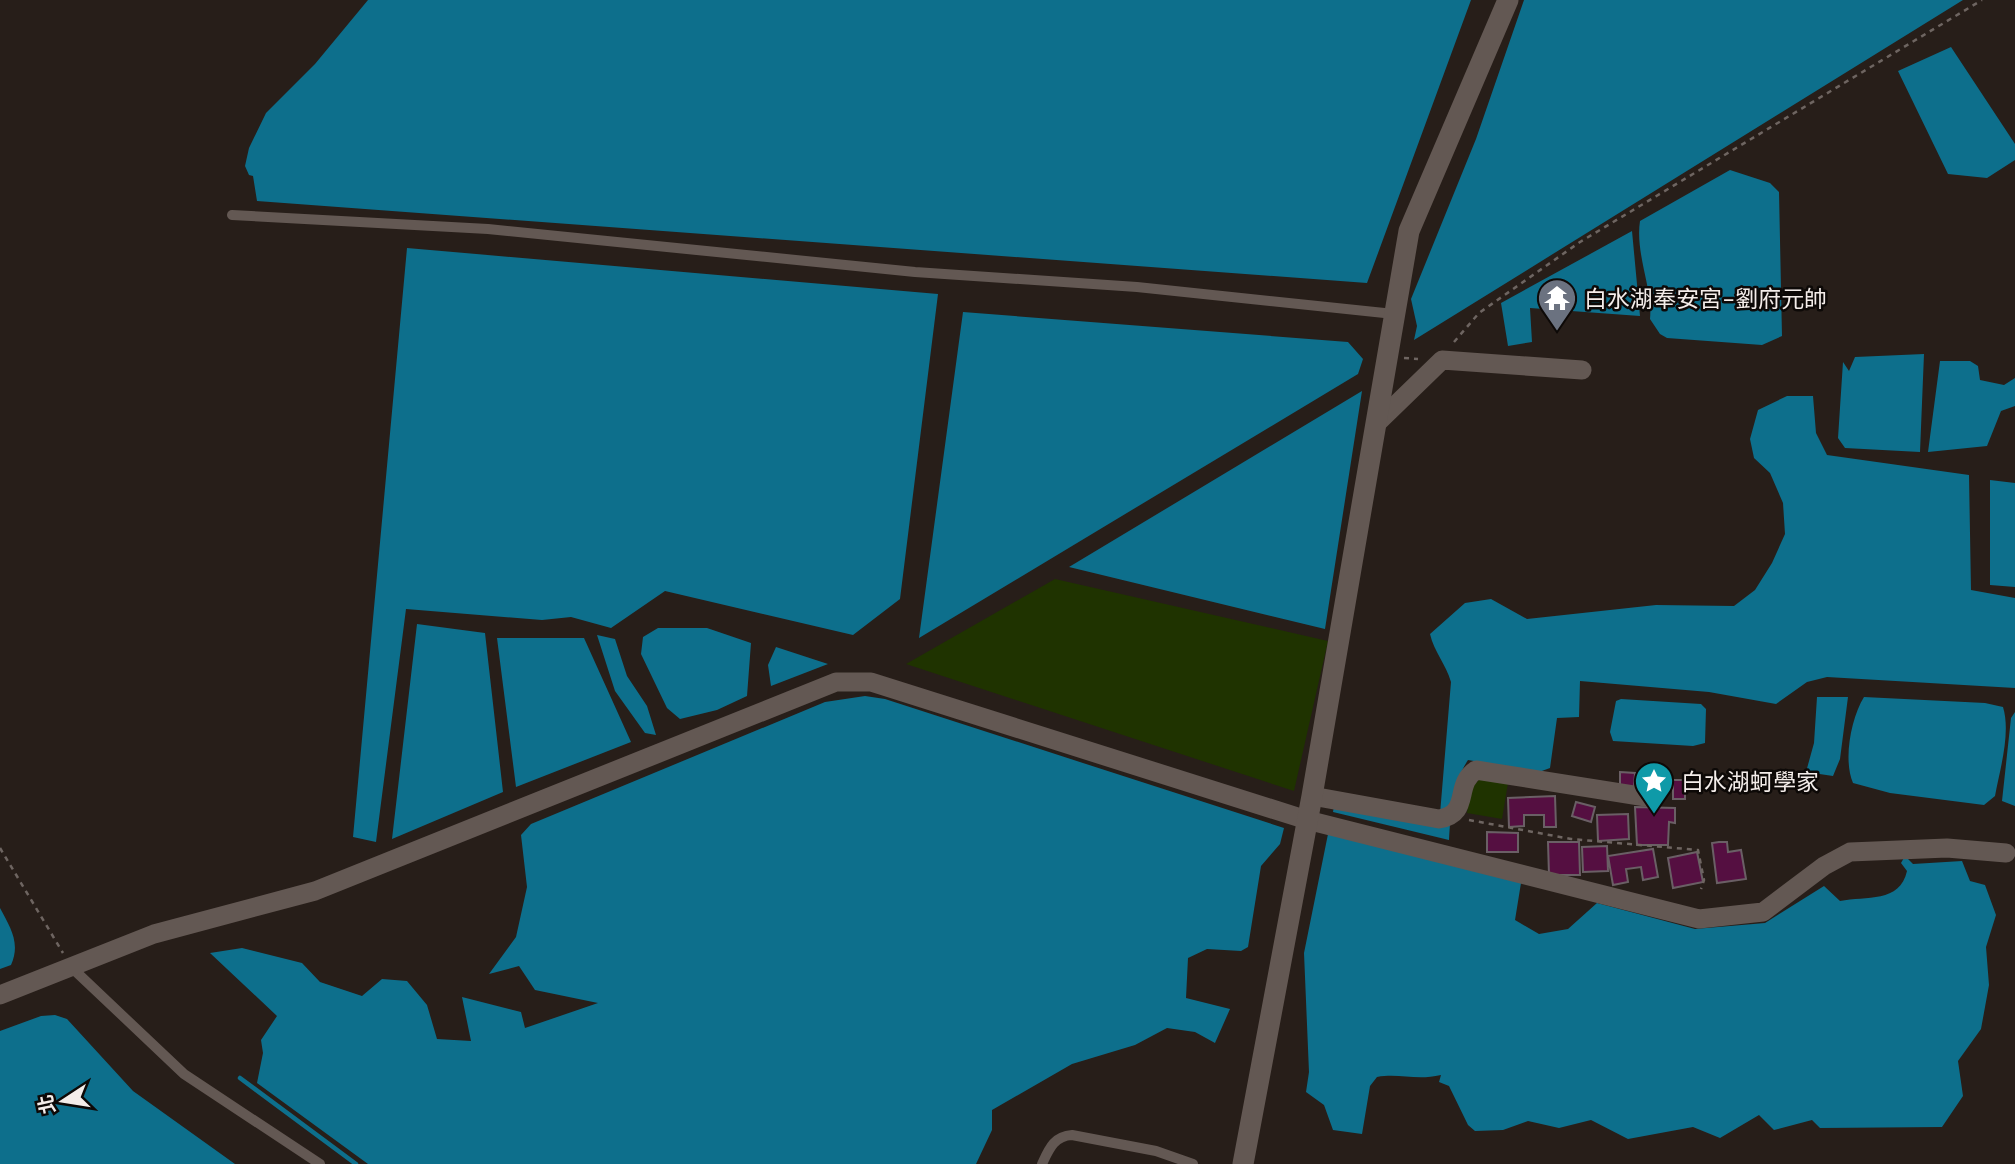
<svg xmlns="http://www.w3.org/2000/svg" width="2015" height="1164" viewBox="0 0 2015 1164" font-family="Merriweather,'Noto Sans TC',serif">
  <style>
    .green { fill: #1f3300 }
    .water { fill: #0d6f8c }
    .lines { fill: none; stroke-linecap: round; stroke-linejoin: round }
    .stream { stroke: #0d6f8c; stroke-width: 4.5 }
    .building { fill: #550f41; stroke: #6a5f65; stroke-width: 2 }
    .path { stroke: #6e6561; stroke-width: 2.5; stroke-dasharray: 5 5; stroke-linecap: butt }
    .lane { stroke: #635853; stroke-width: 10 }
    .street { stroke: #635853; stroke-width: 19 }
    .secondary { stroke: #635853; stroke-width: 21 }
    .labels { text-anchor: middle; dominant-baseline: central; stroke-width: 5; stroke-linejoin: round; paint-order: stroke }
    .poi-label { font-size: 23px; fill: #f4edea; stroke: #0d0907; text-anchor: start }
  </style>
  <rect width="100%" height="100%" fill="#271e19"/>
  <!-- green -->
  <path class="green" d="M1055 579 1328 641 1294 791 906 664Z
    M1481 778 1508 783 1502 819 1467 813 1471 788Z"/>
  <!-- water -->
  <path class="water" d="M368 0H1471L1367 283 257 201 253 176 249 175 245 166 249 148 266 113 315 64Z
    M1524 0H1963L1414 340 1417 326 1411 299 1476 139Z
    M1951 47 2015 144V160L1987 178 1948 174 1898 71Z
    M1730 170 1770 183 1779 192 1782 336 1762 345 1667 338 1660 334 1650 319C1653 289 1635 254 1640 221Z
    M1632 231 1640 316 1530 308 1532 342 1508 346 1501 303Z
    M407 248 938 294 900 599 853 635 665 591 611 628 571 617 542 620 406 609 376 842 353 837Z
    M963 312 1348 342 1363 359 1358 374 919 638Z
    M1924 354 1920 452 1845 448 1838 438 1843 362 1849 371 1855 357Z
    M1940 361H1970L1978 366 1980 380 2004 385 2015 378V406L2001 411 1987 446 1928 452Z
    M1362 391 1325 629 1069 567Z
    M1787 396H1813L1816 433 1827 455 1969 475 1971 590 2015 598V688L1827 677 1807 682 1776 704 1709 692 1580 681 1579 717 1557 718 1550 768 1539 772 1468 760C1452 784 1451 812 1449 840L1333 812 1334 806 1439 826 1451 682C1446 664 1434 652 1430 634L1465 603 1491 599 1527 619 1656 605 1734 606 1755 590 1772 563 1785 534 1783 503 1770 473 1754 458 1750 439 1758 410Z
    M1990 480 2015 483V587L1990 585Z
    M417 624 485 633 503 792 392 839Z
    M658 628H707L751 643 747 696 717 710 680 719 667 708 641 654 643 637Z
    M597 635 615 639 627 676 647 706 656 735 645 733 615 691Z
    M497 638H584L631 742 516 787Z
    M776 647 828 664 771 686 768 665Z
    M865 696 885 699 1284 828 1280 844 1261 866 1248 947 1241 951 1207 949 1188 958 1186 998 1230 1009 1215 1043 1195 1032 1167 1028 1135 1045 1072 1064 992 1110V1130L976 1164H368L257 1083 263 1053 261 1040 277 1016 210 953 242 948 302 963 320 982 362 996 382 979 407 981 427 1005 437 1039 471 1041 462 997 521 1012 525 1028 598 1003 535 990 519 966 489 974 516 937 527 887 521 835 531 824 825 702Z
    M1817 697H1848L1840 759 1833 776 1806 772 1814 743Z
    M1864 697 1985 703 2003 707C2011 733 2000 769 1995 796L1984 805 1890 793 1853 783C1843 760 1851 718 1864 697Z
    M1621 699 1701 704 1706 709 1705 743 1693 746 1613 741 1610 732 1616 701Z
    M2015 712V806L2002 801 2011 718Z
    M1328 834 1521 883 1515 920 1539 934 1568 929 1597 903 1695 929 1765 923 1824 886 1840 901C1866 896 1900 903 1907 871L1901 863 1905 856 1913 864 1962 861 1970 881 1985 885 1996 915 1986 947 1989 985 1981 1029 1958 1061 1963 1096 1942 1127 1820 1128 1812 1120 1774 1130 1759 1115 1720 1138 1693 1127 1628 1139 1591 1120 1559 1128 1528 1121 1503 1130 1475 1131 1468 1125 1449 1086 1439 1082 1441 1075C1416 1081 1400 1073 1377 1077L1370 1086 1362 1134 1333 1130 1324 1105 1306 1092 1309 1072 1304 953Z
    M0 908C10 927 21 943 11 965L0 969Z
    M55 1015 67 1019 133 1091 235 1164H0V1031L41 1016Z"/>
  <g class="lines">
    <!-- stream -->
    <path class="stream" d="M240 1078 356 1164"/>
  </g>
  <!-- building -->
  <path class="building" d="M1620 772 1635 773 1634 789 1620 788Z
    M1673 780H1685V799H1673Z
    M1555 796 1556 827H1544V815H1524V826L1509 827 1508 798Z
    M1576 802 1595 807 1591 822 1572 816Z
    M1635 807 1675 808V823L1669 822 1668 845H1637Z
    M1628 814 1629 839 1598 841 1597 815Z
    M1487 832 1518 833V852H1487Z
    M1548 842H1579L1580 875H1549Z
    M1719 842H1727L1728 852 1741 850 1746 879 1717 883 1712 843Z
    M1607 846 1608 871 1583 872 1582 847Z
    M1653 849 1658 877 1643 880 1641 867 1626 869 1628 882 1613 885 1608 856Z
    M1697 852 1703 882 1673 888 1668 858Z"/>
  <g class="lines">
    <!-- path -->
    <path class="path" d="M1454 342 1479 313 1580 242 1982 0
      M1404 358 1418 359
      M1469 820 1571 839 1698 850 1704 880 1701 889
      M0 848 63 953"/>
    <!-- lane -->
    <path class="lane" d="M232 215 488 229 915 272 1137 287 1394 314
      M71 967 184 1074 320 1164
      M1042 1164C1049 1149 1054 1136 1072 1135L1156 1151 1193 1164"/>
    <!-- street -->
    <path class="street" d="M1376 424 1442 360 1582 370
      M1312 796 1439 819C1472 813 1453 785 1476 770L1646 797
      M0 995 154 934 315 891 836 682H871L1307 820 1699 919 1763 912 1824 866 1850 852 1947 848 2006 853"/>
    <!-- secondary -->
    <path class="secondary" d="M1243 1164 1312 796 1409 231 1508 0"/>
  </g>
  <!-- icons -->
  <defs>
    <g id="temple-pin" transform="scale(2.0125)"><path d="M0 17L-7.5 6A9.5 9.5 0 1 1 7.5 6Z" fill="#6b7280" stroke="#0d0907"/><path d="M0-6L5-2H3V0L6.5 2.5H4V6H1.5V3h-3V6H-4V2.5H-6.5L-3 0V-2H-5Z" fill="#fff"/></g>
    <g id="sight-pin" transform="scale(2.0125)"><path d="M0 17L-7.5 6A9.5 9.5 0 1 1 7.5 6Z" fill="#0f9aa8" stroke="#0d0907"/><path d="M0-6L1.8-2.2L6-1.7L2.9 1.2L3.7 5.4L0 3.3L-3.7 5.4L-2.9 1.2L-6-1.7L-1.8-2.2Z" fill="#fff"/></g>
  </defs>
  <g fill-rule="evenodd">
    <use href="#temple-pin" x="1557" y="298"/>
    <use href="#sight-pin" x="1654" y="781"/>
  </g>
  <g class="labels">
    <!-- poi labels -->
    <g class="poi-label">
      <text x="1584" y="298">白水湖奉安宮-劉府元帥</text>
      <text x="1681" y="781">白水湖蚵學家</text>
    </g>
  </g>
  <!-- north arrow -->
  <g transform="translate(63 1101) rotate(258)" stroke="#0d0907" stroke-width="5" paint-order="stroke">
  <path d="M0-5L12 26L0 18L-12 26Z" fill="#f4edea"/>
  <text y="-10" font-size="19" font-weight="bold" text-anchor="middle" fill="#f4edea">北</text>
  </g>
</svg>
